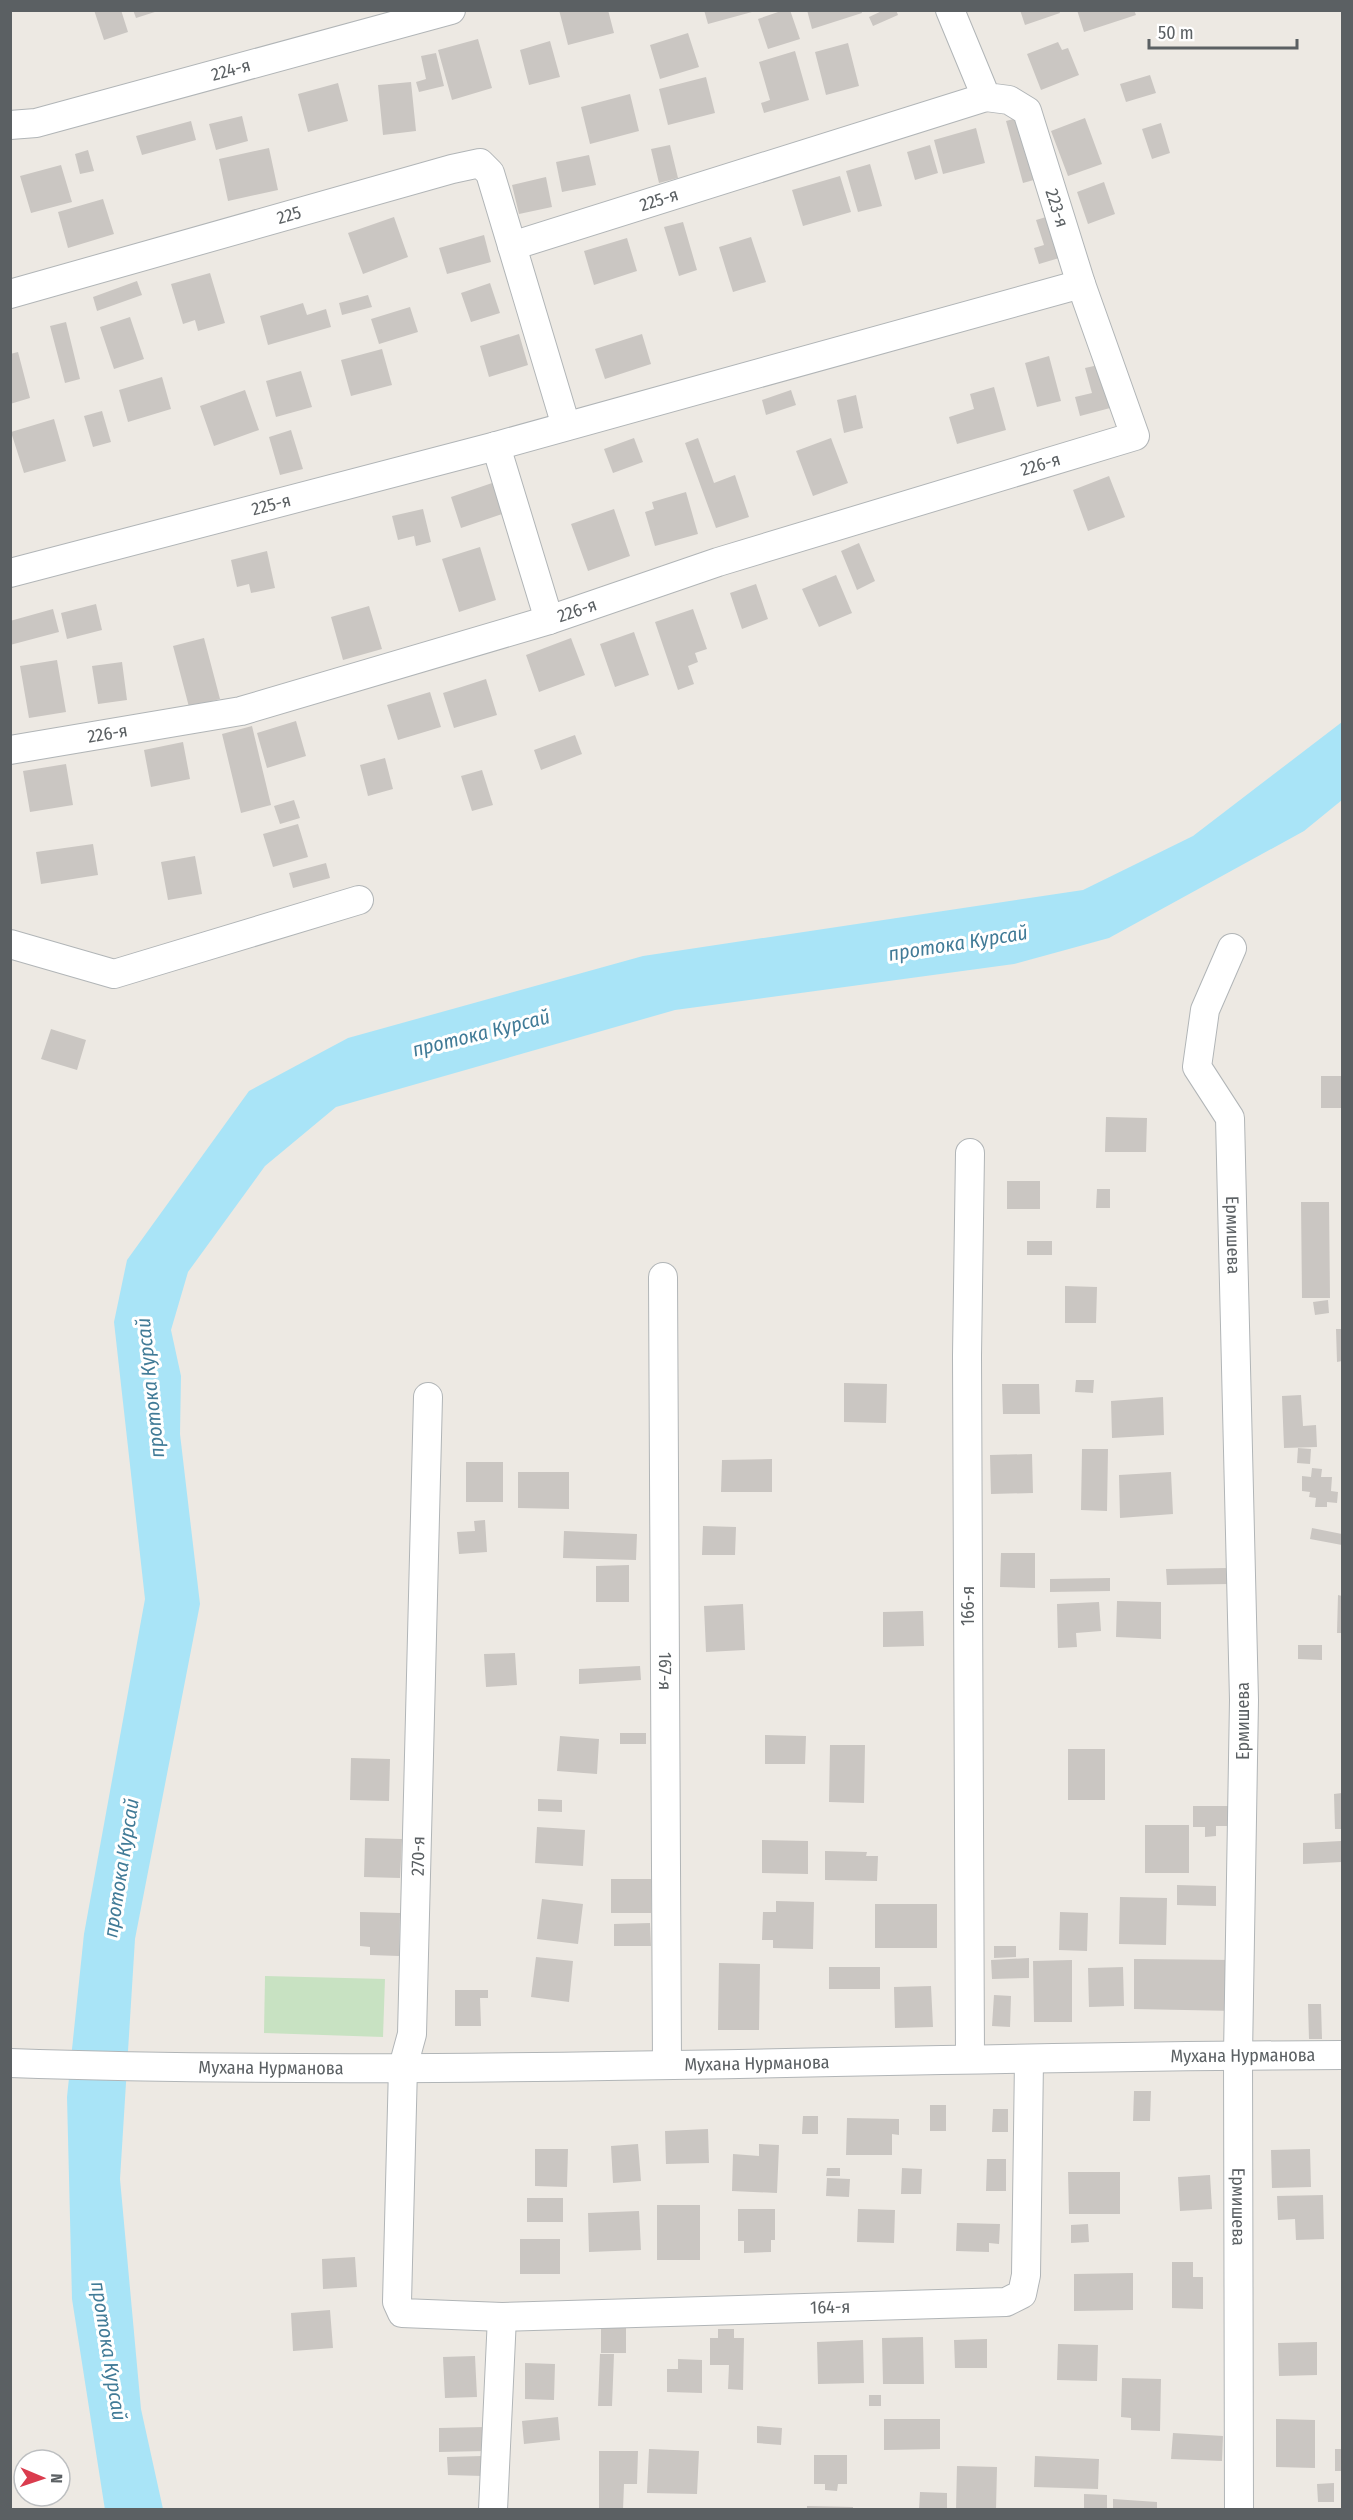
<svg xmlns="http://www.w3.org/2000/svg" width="1353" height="2520" viewBox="0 0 1353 2520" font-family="'Fira Sans Condensed',sans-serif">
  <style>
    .green { fill: #c8e2c2 }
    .water { fill: #a9e4f7 }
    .building { fill: #cac6c2 }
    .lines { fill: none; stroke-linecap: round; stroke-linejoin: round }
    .minor-casing { stroke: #b1b5b7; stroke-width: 30 }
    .minor { stroke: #fff; stroke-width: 28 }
    .labels { text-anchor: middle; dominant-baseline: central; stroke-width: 6; stroke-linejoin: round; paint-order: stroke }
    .street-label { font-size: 18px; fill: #5b6063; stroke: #fff }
    .water-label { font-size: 20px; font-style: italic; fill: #417b97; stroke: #fff }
  </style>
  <rect width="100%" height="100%" fill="#ede9e3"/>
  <!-- green -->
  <path class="green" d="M265 1976 385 1979 383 2037 264 2033Z"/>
  <!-- water -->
  <path class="water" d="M1342 722V800L1304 831 1109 938 1014 964 675 1010 336 1107 265 1166 188 1272 171 1330 181 1376 180 1434 200 1604 135 1939 120 2179 141 2409 163 2509 105 2510 72 2299 67 2097 84 1934 145 1599 114 1322 127 1260 249 1091 348 1038 643 956 1083 890 1193 836Z"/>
  <!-- building -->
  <path class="building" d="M94 10H121L128 32 104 40Z
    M133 10H158V11L136 18Z
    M559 10H608L614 33 568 45Z
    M704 10H751L752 12 708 24Z
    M784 10H790L800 39 768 49 758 19Z
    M807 10H861L862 13 812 29Z
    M884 10H896L898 15 873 26 869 17Z
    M1020 10H1059L1060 13 1025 25Z
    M1077 10H1134L1136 15 1084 32Z
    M688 33 699 67 660 79 650 45Z
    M478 39 492 88 452 100 438 50Z
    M550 41 560 77 529 85 520 50Z
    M1058 42 1062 50 1068 48 1079 75 1041 90 1027 54Z
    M848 43 859 86 826 95 815 52Z
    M795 51 809 100 764 113 761 103 770 100 759 62Z
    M436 53 444 86 419 92 416 82 426 79 421 56Z
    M1150 75 1156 93 1126 102 1120 84Z
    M706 77 715 113 668 125 659 89Z
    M411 82 416 131 383 135 378 85Z
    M338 83 348 121 308 132 298 94Z
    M630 94 639 131 590 144 581 107Z
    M242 116 248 141 216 150 209 124Z
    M1025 116 1041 178 1023 183 1006 121Z
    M1085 118 1102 164 1068 176 1051 131Z
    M191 121 196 140 142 155 136 136Z
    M1161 123 1170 153 1152 159 1142 129Z
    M976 128 985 163 943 174 934 140Z
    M670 145 678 178 659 183 651 149Z
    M930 145 938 173 915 180 907 152Z
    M269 148 278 190 228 201 219 159Z
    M88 150 94 171 80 174 75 154Z
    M589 155 596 185 562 192 556 162Z
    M870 164 882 206 858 212 846 171Z
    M61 165 72 202 31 213 20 176Z
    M840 176 851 212 803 226 792 190Z
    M546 177 552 207 519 214 512 185Z
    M1104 182 1115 214 1088 224 1077 192Z
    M103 199 114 234 68 248 58 212Z
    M1053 215 1066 256 1039 264 1034 248 1044 245 1036 220Z
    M394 217 408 257 363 274 348 233Z
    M683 222 697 270 679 276 664 227Z
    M484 235 491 262 447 274 439 248Z
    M751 237 766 282 733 292 719 247Z
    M627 238 637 271 594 285 584 251Z
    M210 273 225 323 198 331 195 320 183 324 171 284Z
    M137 281 142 295 97 311 93 297Z
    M490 283 500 313 471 322 461 293Z
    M368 295 372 307 342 315 339 303Z
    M303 303 307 315 326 309 331 327 268 345 260 316Z
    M410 307 418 332 379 344 371 319Z
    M130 317 144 359 114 369 100 327Z
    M66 322 80 379 65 383 50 326Z
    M519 334 528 365 489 377 480 346Z
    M642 334 651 364 605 379 595 349Z
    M382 349 392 385 351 396 341 360Z
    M18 352 30 398 10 404V354Z
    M1049 356 1061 401 1037 407 1025 363Z
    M1103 364 1114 407 1080 416 1075 397 1092 393 1085 368Z
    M301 371 312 407 276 417 266 381Z
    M162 377 171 409 128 422 119 390Z
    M994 387 1006 430 957 444 949 417 974 409 970 394Z
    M245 390 259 430 214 446 200 406Z
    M791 390 796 405 766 415 762 400Z
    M856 395 863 428 844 433 837 400Z
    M102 411 111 442 93 447 84 416Z
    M54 419 66 461 24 473 11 432Z
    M291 430 303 469 280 475 269 437Z
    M634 438 643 462 613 473 604 449Z
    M698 438 714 483 735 475 749 517 716 528 685 443Z
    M831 438 848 483 813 496 796 451Z
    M1109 476 1125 517 1088 531 1073 490Z
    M498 481 508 512 461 528 451 497Z
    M686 492 698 534 655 546 645 512 654 509 652 502Z
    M423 509 431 542 416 546 414 536 398 540 392 516Z
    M614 509 630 556 588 571 571 524Z
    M859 543 875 581 857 590 841 551Z
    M480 547 496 600 459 612 442 559Z
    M267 551 275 588 251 593 249 584 237 587 231 560Z
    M836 575 852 613 819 627 802 589Z
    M756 584 768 619 742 629 730 593Z
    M96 604 102 630 67 639 61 613Z
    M369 606 382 649 343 660 331 617Z
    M53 609 59 632 10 645V621Z
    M693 609 707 649 695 653 698 662 688 666 694 684 678 690 655 622Z
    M634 632 649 675 615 687 600 644Z
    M204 638 220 699 189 707 173 646Z
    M571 638 585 675 539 692 526 655Z
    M57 660 66 712 29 718 20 666Z
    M122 662 127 700 98 704 92 666Z
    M486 679 497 715 454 728 443 693Z
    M430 692 441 727 398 740 387 705Z
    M296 721 306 756 267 768 257 733Z
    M252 726 271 805 241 813 222 734Z
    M575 735 582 754 541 770 534 750Z
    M183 742 190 779 151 787 144 750Z
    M385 758 393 789 368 796 360 765Z
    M66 764 73 805 30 812 23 771Z
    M482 770 493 805 472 811 461 776Z
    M294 800 300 818 280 824 274 806Z
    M298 824 308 857 273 867 263 834Z
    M93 844 98 875 41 884 36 852Z
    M195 856 202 894 168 900 161 862Z
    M326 863 330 878 293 888 289 873Z
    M51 1029 86 1040 77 1070 41 1059Z
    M1321 1076H1342V1108H1321Z
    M1106 1117 1147 1118 1146 1152H1105Z
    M1007 1181H1040V1209H1007Z
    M1097 1189H1110V1208H1096Z
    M1301 1202H1329L1330 1298H1302Z
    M1027 1241H1052V1255H1027Z
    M1065 1286 1097 1287 1096 1323H1065Z
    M1328 1300 1329 1313 1315 1315 1313 1302Z
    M1336 1329H1342V1361L1337 1362Z
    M1076 1380H1094L1093 1393 1075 1392Z
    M844 1383 887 1384 886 1423 844 1422Z
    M1002 1384H1039L1040 1414H1003Z
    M1301 1395 1303 1426 1316 1425 1317 1447 1284 1448 1282 1396Z
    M1163 1397 1164 1435 1112 1438 1111 1401Z
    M1298 1448 1311 1449 1310 1464 1297 1463Z
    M1082 1449H1108L1107 1511 1081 1510Z
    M1032 1454 1033 1493 991 1494 990 1455Z
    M772 1459V1492H721L722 1460Z
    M466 1462H503V1502H466Z
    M1312 1468 1322 1469 1321 1477H1332L1331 1491 1338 1492 1337 1503 1327 1502V1507H1315L1316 1498 1309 1497 1310 1492 1302 1491V1476L1311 1477Z
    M518 1472H569V1509L518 1508Z
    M1171 1472 1173 1514 1120 1518 1119 1475Z
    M485 1520 487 1552 459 1554 457 1532 475 1531 474 1521Z
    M703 1526 736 1527 735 1555H702Z
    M1312 1528 1342 1534V1545L1310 1539Z
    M564 1531 637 1534 636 1560 563 1558Z
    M1001 1553H1035V1588L1000 1587Z
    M629 1565V1602H596V1566Z
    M1228 1568 1229 1584 1167 1585 1166 1569Z
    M1110 1578V1591L1050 1592V1579Z
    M1338 1595 1342 1596V1633H1337Z
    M1117 1601 1161 1602V1639L1116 1637Z
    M1099 1602 1101 1631 1076 1633 1077 1647 1058 1648 1057 1604Z
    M743 1604 745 1650 706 1652 704 1606Z
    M923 1611 924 1646 883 1647V1612Z
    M1298 1645H1322V1660L1298 1659Z
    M515 1653 517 1685 486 1687 484 1654Z
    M640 1666 641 1680 579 1684V1669Z
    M620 1733H646V1744H620Z
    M765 1735 806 1736 805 1764H765Z
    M560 1736 599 1739 597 1774 557 1771Z
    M830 1745H865L864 1803 829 1802Z
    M1068 1749H1105V1800H1068Z
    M351 1758 390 1759 389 1801 350 1800Z
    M1342 1793V1829H1335L1334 1794Z
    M538 1799 562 1800V1812L538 1811Z
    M1193 1806H1230L1231 1826H1216V1836L1205 1837V1827H1193Z
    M1145 1825H1189V1873H1145Z
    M537 1827 585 1830 583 1866 535 1863Z
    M365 1838 402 1839 400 1878 364 1877Z
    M762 1840 808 1841V1874L762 1873Z
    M1341 1841 1342 1862 1303 1864V1843Z
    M825 1851 867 1852 866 1856H878L877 1881 825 1880Z
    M611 1879H651V1913H611Z
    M1177 1885 1216 1886V1906L1177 1905Z
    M1120 1897 1167 1898 1166 1945 1119 1944Z
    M542 1899 583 1904 578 1944 537 1939Z
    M776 1901 814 1902 813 1949 773 1948V1940H762L763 1912H776Z
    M875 1904H937V1948H875Z
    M360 1912 400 1913 399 1956 370 1955V1947L360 1946Z
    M1060 1912 1088 1913 1087 1951 1059 1950Z
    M650 1923 651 1946H614V1924Z
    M994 1946H1016V1957L994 1958Z
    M536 1957 573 1961 569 2002 531 1997Z
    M1029 1958V1978L992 1979 991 1960Z
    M1134 1959 1236 1960 1235 2011 1134 2009Z
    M1072 1960V2022H1034L1033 1961Z
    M719 1963 760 1964 759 2030H718Z
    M829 1967H880V1989H829Z
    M1123 1967 1124 2006 1089 2007 1088 1968Z
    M931 1986 933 2027 895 2028 894 1987Z
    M455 1990H488V1998H480L481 2026H455Z
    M994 1995 1011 1996 1010 2027 992 2026Z
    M1308 2004H1321L1322 2039H1309Z
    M1134 2091H1151L1150 2121H1133Z
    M930 2105H946V2131H930Z
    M993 2109H1008V2132H992Z
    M803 2116H818V2134H802Z
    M847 2118 899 2119V2135L892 2134V2155H846Z
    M708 2129 709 2163 666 2164 665 2131Z
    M638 2144 641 2181 613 2183 611 2146Z
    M759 2144 779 2145 777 2193 732 2191 733 2154 759 2156Z
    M535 2149H568L567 2187 535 2186Z
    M1310 2149 1311 2187 1272 2188 1271 2150Z
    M987 2159H1006V2191H986Z
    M827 2168H840V2176H826Z
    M902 2168 922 2169 921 2194H901Z
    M1068 2172H1120V2214H1069Z
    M1210 2175 1212 2209 1180 2211 1178 2177Z
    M827 2178 850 2179 849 2197 826 2196Z
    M1323 2195 1324 2239 1296 2240 1295 2219 1278 2220 1277 2196Z
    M527 2198H563V2222H527Z
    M657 2205H700V2260H657Z
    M738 2209H775V2240H771V2252L744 2253V2241H738Z
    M858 2209 895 2210 894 2243 857 2242Z
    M639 2211 641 2250 589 2252 588 2213Z
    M957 2223 1000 2224 999 2244 989 2243V2252L956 2251Z
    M1088 2224 1089 2242 1071 2243V2225Z
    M520 2239H560V2274H520Z
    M355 2257 357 2287 323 2289 322 2259Z
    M1172 2262H1193V2277H1203V2309L1172 2308Z
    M1133 2273V2310L1074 2311V2274Z
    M330 2310 333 2348 293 2351 291 2313Z
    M601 2328H626V2353H601Z
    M718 2329H734V2338H744L743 2390 728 2389 729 2365H710V2338H718Z
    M923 2337 924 2384H883L882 2338Z
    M987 2339V2368H955L954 2340Z
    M863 2340 864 2383 818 2384 817 2342Z
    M1317 2342V2375L1279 2376 1278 2343Z
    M1058 2344 1098 2345 1097 2381 1057 2380Z
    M600 2354H614L612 2406H598Z
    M475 2356 477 2397 445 2398 443 2357Z
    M678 2359 702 2360V2393L667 2392V2369H678Z
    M525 2363 555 2364 554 2400 525 2399Z
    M1122 2378 1161 2379 1160 2431 1131 2430V2418L1121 2417Z
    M869 2395H881V2406H869Z
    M558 2417 560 2440 524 2444 522 2421Z
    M884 2419H940V2449L884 2450Z
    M1276 2419 1315 2420V2468L1276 2467Z
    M757 2426 782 2428 781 2445 757 2443Z
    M485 2427 486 2451 439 2452V2428Z
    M1173 2433 1223 2436 1222 2461 1171 2459Z
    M649 2449 699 2451 697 2494 647 2493Z
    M1335 2449H1342V2471H1335Z
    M599 2451H638L637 2484H624L623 2510H599Z
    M814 2455H847V2484H838L837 2491 825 2490V2484H814Z
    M482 2456 483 2476 448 2475 447 2457Z
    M1035 2456 1099 2459 1098 2489 1034 2487Z
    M957 2466 997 2467 996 2510H956Z
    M1334 2483V2502H1318L1317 2484Z
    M920 2492 947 2493V2510H919Z
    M1084 2494 1107 2495V2510H1084Z
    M1113 2499 1157 2502V2510H1113Z
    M807 2506 853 2507V2510H807Z"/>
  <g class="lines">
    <!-- minor casing -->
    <g class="minor-casing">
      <g id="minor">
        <path id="s1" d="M10 125 36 123 451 10"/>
        <path id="s2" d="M10 294 452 169 480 163 490 173 512 246"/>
        <path id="s3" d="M566 426 512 246 986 97"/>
        <path d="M496 446 549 620"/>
        <path id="s4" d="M10 573 496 446 1081 284"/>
        <path id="s5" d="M10 750 241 711 549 620 718 562 1135 436 1081 284 1027 111 1009 100 986 97 950 10"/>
        <path d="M10 944 114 974 359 900"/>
        <path id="s6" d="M1232 948 1205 1010 1197 1067 1230 1118 1244 1700 1238 2055 1239 2510"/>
        <path id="s7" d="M663 1277 667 2065"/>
        <path id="s8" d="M428 1397 412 2034 403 2067 397 2302 402 2313 502 2317 1006 2302 1022 2294 1026 2275 1029 2060"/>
        <path d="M970 2059 967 1356 970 1153"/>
        <path id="s9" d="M10 2063C454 2078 899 2056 1342 2055"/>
        <path d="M493 2510 502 2317"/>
      </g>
    </g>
    <!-- minor -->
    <use href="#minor" class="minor"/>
  </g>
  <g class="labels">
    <!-- street labels -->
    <g class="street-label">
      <text stroke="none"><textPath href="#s1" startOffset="228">224-я</textPath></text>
      <text stroke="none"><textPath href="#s3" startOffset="342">225-я</textPath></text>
      <text transform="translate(1057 208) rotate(72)">223-я</text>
      <text stroke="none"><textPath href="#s2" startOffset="290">225</textPath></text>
      <text stroke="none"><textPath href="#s5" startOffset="1071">226-я</textPath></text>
      <text stroke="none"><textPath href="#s4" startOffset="270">225-я</textPath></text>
      <text stroke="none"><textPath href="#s5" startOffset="585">226-я</textPath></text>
      <text stroke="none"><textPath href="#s5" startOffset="99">226-я</textPath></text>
      <text stroke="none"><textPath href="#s6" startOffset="303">Ермишева</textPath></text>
      <text transform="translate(968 1606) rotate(-90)">166-я</text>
      <text stroke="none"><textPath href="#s7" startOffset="394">167-я</textPath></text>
      <text transform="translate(1243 1721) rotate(-90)">Ермишева</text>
      <text transform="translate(418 1856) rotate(-89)">270-я</text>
      <text stroke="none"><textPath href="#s9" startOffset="1233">Мухана Нурманова</textPath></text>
      <text stroke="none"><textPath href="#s9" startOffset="747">Мухана Нурманова</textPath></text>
      <text stroke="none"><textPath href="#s9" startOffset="261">Мухана Нурманова</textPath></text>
      <text stroke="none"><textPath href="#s6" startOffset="1275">Ермишева</textPath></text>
      <text stroke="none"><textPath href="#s8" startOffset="1347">164-я</textPath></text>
    </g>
    <!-- water labels -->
    <g class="water-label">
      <text transform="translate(958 943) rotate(-9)">протока Курсай</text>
      <text transform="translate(481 1033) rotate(-14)">протока Курсай</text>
      <text transform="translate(150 1388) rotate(-96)">протока Курсай</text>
      <text transform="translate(121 1868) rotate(-81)">протока Курсай</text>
      <text transform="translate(109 2351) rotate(81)">протока Курсай</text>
    </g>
  </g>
  <!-- border -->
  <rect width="1353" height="2520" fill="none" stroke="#5b6063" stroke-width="24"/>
  <!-- north arrow -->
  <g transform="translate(42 2478) rotate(92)"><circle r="28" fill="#ffffff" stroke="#bdbfc1" stroke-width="1.5"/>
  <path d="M0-4.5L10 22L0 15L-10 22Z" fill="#da3c4e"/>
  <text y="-9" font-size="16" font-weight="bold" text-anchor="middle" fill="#5b6063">N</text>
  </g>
  <!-- scale -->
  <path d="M1149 39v9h148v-9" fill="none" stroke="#5b6063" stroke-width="3"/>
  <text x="1158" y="39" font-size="18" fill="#5b6063" stroke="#ffffff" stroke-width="4.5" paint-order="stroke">50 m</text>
</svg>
